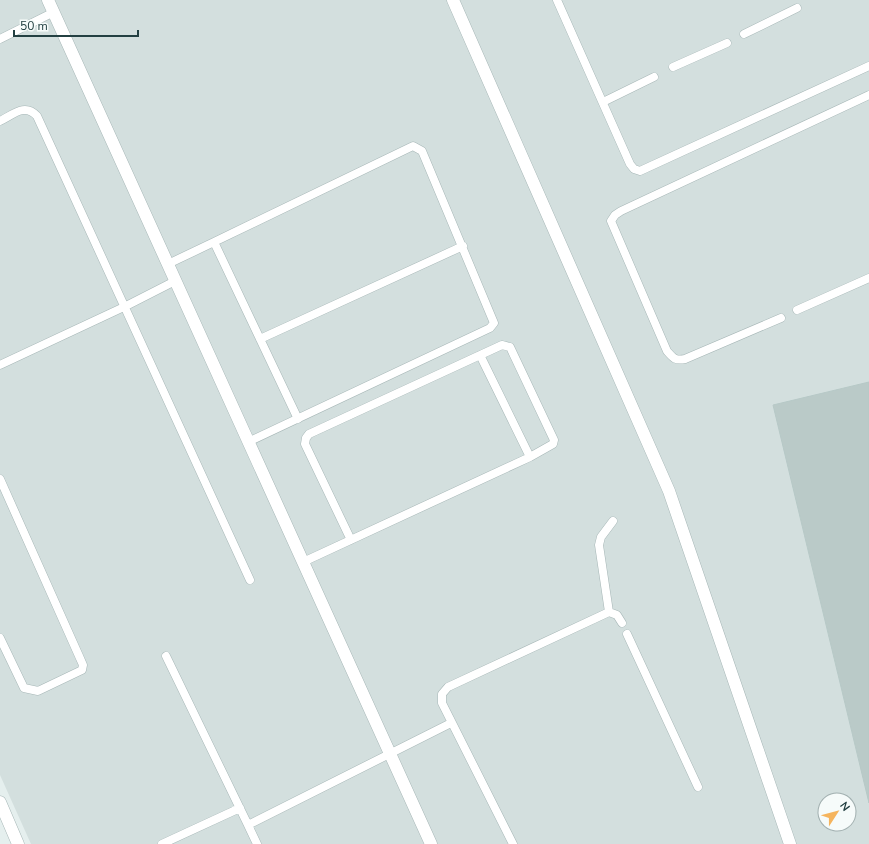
<svg xmlns="http://www.w3.org/2000/svg" width="869" height="844" viewBox="0 0 869 844" font-family="'Nunito Sans',sans-serif">
  <style>
    .built { fill: #d3dfde; fill-rule: evenodd }
    .building { fill: #bacac8; stroke: #b7c9c7; filter: url(#shadow) }
    .lines { fill: none; stroke-linecap: round; stroke-linejoin: round }
    .service-casing { stroke: #a7b7b7; stroke-width: 9 }
    .minor-casing { stroke: #a7b7b7; stroke-width: 13 }
    .service { stroke: #fff; stroke-width: 8 }
    .minor { stroke: #fff; stroke-width: 12 }
  </style>
  <defs>
    <filter id="shadow"><feDropShadow dx="4.5" dy="2.5" stdDeviation="1" flood-color="#0004"/></filter>
  </defs>
  <rect width="100%" height="100%" fill="#e5efee"/>
  <!-- built -->
  <path class="built" d="M0 0H869V844H31L0 775ZM825 800H849V824H825Z"/>
  <!-- building -->
  <path class="building" d="M869 382V803L773 405Z"/>
  <g class="lines">
    <!-- service casing -->
    <g class="service-casing">
      <path id="service" d="M557 0 630 164 634 169 640 171 869 66
        M744 34 797 8
        M0 39 54 12
        M673 67 727 43
        M603 102 654 77
        M0 121C14 114 25 103 37 116L250 580
        M214 242 413 146 422 151 494 323 490 328 248 442
        M168 264 214 242 298 419
        M797 310 869 278
        M781 318 685 359C675 361 673 358 667 351L611 221 615 215 621 211 869 95
        M260 339 463 246
        M480 355 530 457
        M0 365 126 306 175 281
        M0 479 79 656 83 665 82 670 38 691 24 688 0 638
        M303 562 530 457 553 444 554 440 510 347 502 345 309 434 306 438 305 444 351 540
        M609 612 599 545 601 537 613 521
        M627 634 698 787
        M166 656 248 825 451 723
        M248 825 257 844
        M162 844 240 808
        M513 844 442 703V694L448 687 609 612 617 615 622 623"/>
    </g>
    <!-- minor casing -->
    <g class="minor-casing">
      <path id="minor" d="M48 0 431 844
        M453 0 669 491 790 844
        M0 802 18 844"/>
    </g>
    <!-- service -->
    <use href="#service" class="service"/>
    <!-- minor -->
    <use href="#minor" class="minor"/>
  </g>
  <!-- north arrow -->
  <g transform="translate(837 812) rotate(54)"><circle r="19" fill="#f6fbfa" stroke="#a2b0b0"/>
  <path d="M0-3L7 15L0 10L-7 15Z" fill="#f5b45d"/>
  <text y="-6" font-size="11" font-weight="bold" text-anchor="middle" fill="#234042">N</text>
  </g>
  <!-- scale -->
  <path d="M14 30v6h124v-6" fill="none" stroke="#234042" stroke-width="2"/>
  <text x="20" y="30" font-size="12" fill="#234042" stroke="#f6fbfa" stroke-width="3" paint-order="stroke">50 m</text>
</svg>
